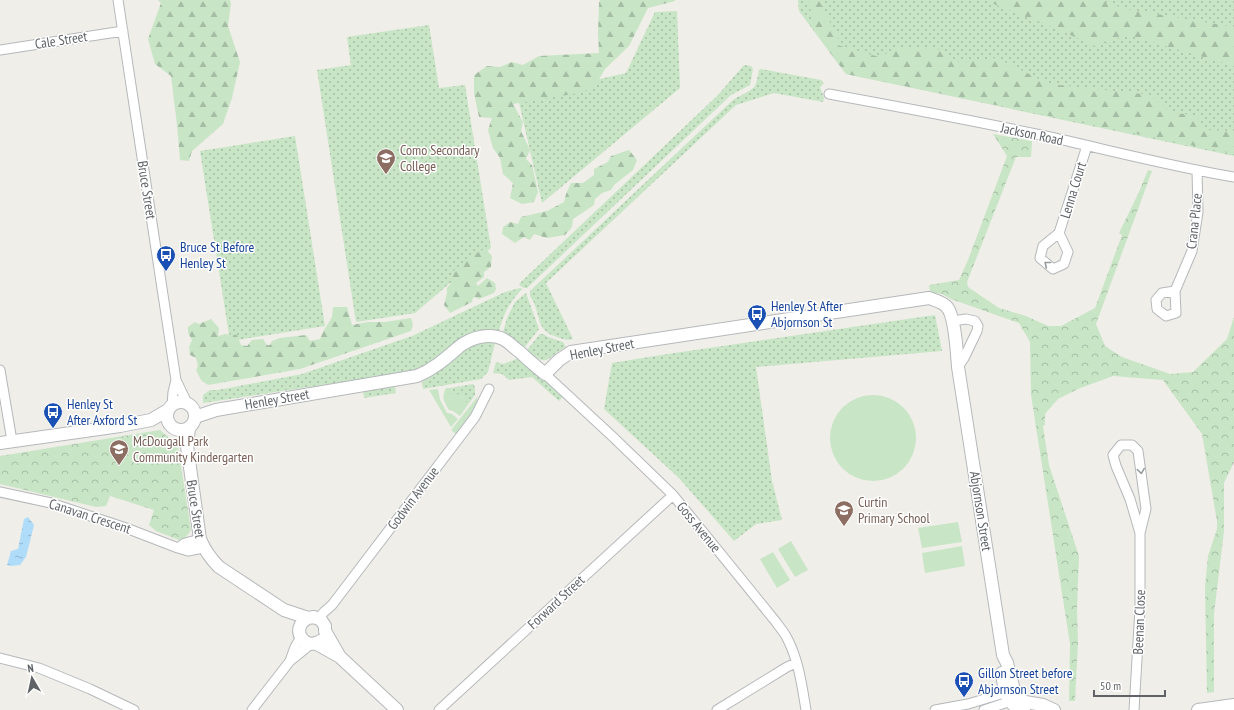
<svg xmlns="http://www.w3.org/2000/svg" width="1234" height="710" viewBox="0 0 1234 710" font-family="'PT Sans Narrow',sans-serif">
  <style>
    .grass { fill: url(#grass-dots) }
    .forest { fill: url(#forest-firs) }
    .park { fill: url(#park-crowns) }
    .garden { fill: #c8e5c6 }
    .water { fill: url(#water-ripples) }
    .lines { fill: none; stroke-linecap: round; stroke-linejoin: round }
    .minor-casing { stroke: #b5b8bb; stroke-width: 11 }
    .tertiary-casing { stroke: #b5b8bb; stroke-width: 14 }
    .minor { stroke: #fff; stroke-width: 9 }
    .tertiary { stroke: #fff; stroke-width: 12 }
    .oneway { stroke: #979a9c }
    .labels { text-anchor: middle; dominant-baseline: central; stroke-width: 3; stroke-linejoin: round; paint-order: stroke }
    .street-label { font-size: 14px; fill: #5f6367; stroke: #fff }
    .education-label { font-size: 14px; fill: #785e54; stroke: #fff; text-anchor: start }
    .transit-label { font-size: 14px; fill: #164399; stroke: #fff; text-anchor: start }
  </style>
  <defs>
    <pattern id="grass-dots" width="8" height="8" patternUnits="userSpaceOnUse"><rect width="8" height="8" fill="#c8e5c6"/><path d="M2 2h.1M6 6h.1" fill="none" stroke="#a6bda5" stroke-width="1.8" stroke-linecap="round"/></pattern>
    <pattern id="forest-firs" width="22" height="20" patternUnits="userSpaceOnUse"><rect width="22" height="20" fill="#c8e5c6"/><path d="M5 1l3.5 6h-7zM16 11l3.5 6h-7z" fill="#a6bda5"/></pattern>
    <pattern id="park-crowns" width="20" height="18" patternUnits="userSpaceOnUse"><rect width="20" height="18" fill="#c8e5c6"/><path d="M2 6a3 3 0 1 1 6 0M12 15a3 3 0 1 1 6 0" fill="none" stroke="#a6bda5"/></pattern>
    <pattern id="water-ripples" width="26" height="14" patternUnits="userSpaceOnUse"><rect width="26" height="14" fill="#afdcf9"/><path d="M2 4q2-2 4 0t4 0M15 11q2-2 4 0t4 0" fill="none" stroke="#92b6cd"/></pattern>
  </defs>
  <rect width="100%" height="100%" fill="#f0eee8"/>
  <!-- grass -->
  <path class="grass" d="M798 0H1234V156L846 74 799 11Z
    M677 11 680 88 542 203 518 98 626 73 655 12Z
    M429 25 439 88 465 85 491 248 415 313 356 322 317 70 351 65 347 37Z
    M744 65 751 66 753 69 750 85 731 95 527 288H524L519 285 520 283 718 95Z
    M761 69 821 80 824 83 820 87 824 98 823 102 774 93 736 105 546 283 573 339C567 341 563 339 557 337 534 330 542 313 530 296V291L733 100C738 96 752 91 755 86 757 82 758 75 759 70Z
    M295 136 325 326 230 341 200 151Z
    M520 288 522 289C509 303 504 313 499 331 463 327 460 344 434 361 428 365 421 368 415 371L203 403V395L210 390H218L302 374 412 336 505 292Z
    M526 293 539 329 524 348 509 335 503 332 507 318 515 302Z
    M935 315 942 351 756 367 772 481 782 520 756 524 734 541 679 478 604 409 612 363 661 355Z
    M540 334H543L548 337 563 342 566 347C547 356 549 370 527 350Z
    M484 342 495 343 488 372 481 379 423 389 422 383 425 378 464 350 474 344Z
    M519 358 563 396 559 401 532 377 509 380 502 374 493 373 496 362 503 364Z
    M473 384 475 387V395L470 402H466L461 395 452 400 448 399V397L452 391 450 388Z
    M395 386 396 393 364 398 363 391Z"/>
  <!-- forest -->
  <path class="forest" d="M158 0H230L231 4 228 26 240 62 232 98 223 124 192 151 189 161 180 160 177 125 171 76 155 64 148 39 161 3Z
    M600 0H675V1L648 8 629 46 605 69 594 88 573 94 513 104 523 122 521 131 530 150 526 159 532 165 538 192 534 202 522 204 510 198 513 183 503 174 500 158 493 148 488 130 492 118 479 117 474 93V75L487 66 500 67 512 62 523 65 539 56 599 53 598 33 599 3Z
    M809 0H823L822 10 839 36 837 45 879 57 899 48 937 49 959 62 997 58 1049 84 1152 95 1169 112 1198 116 1205 130 1234 131V154L846 74 814 31Z
    M984 0H1099L1126 9 1234 27V66L1128 35 1095 46 1066 33Z
    M629 150 637 160 633 170 614 185 611 190 602 193 595 199 594 205 573 219 572 227 565 235 547 238 534 234 530 240 524 237 515 243 502 234 503 227 510 222 518 224 521 217 547 211 564 202 566 194 571 183H583L594 175V169L608 162 611 156Z
    M486 249 492 256 491 267 484 272V277L476 283 478 286 487 278 495 283 496 289 494 293 479 299 475 297 473 298 472 302 450 313 444 305 447 293V288L451 283V273L458 267 461 266 466 259C474 257 477 251 486 249Z
    M333 307H347L352 325 368 322H385L411 318 413 325 411 331 300 369 208 385 201 380 196 370 198 366 196 358 190 355 189 347 192 340 188 333V327L195 322 199 324 211 319 219 328 218 336 225 334 237 335 241 345 247 346 252 340 263 339 267 345H270L272 341 280 338 306 335 310 341 320 339 324 330 332 317Z"/>
  <!-- park -->
  <path class="park" d="M993 134 1032 141 1031 157H1016L967 282 968 287 999 308 1026 316 1048 326H1061L1095 308 1122 235 1119 233 1139 192 1148 170 1152 171 1096 324 1105 346 1122 357 1170 374 1193 372 1227 339 1234 317V462L1224 483V531L1214 614V692L1207 693 1205 587 1208 556 1217 529V521L1202 434 1163 380 1113 376 1078 389 1058 399 1045 414V425L1043 426 1049 465 1079 556 1077 609 1078 642 1075 701H1069L1070 644 1031 395 1030 342 1019 323 951 299 942 294 930 292 929 285 959 280 968 260 1007 156Z
    M160 430 169 438 177 440 191 530C188 535 185 539 179 540L156 531 149 525 154 510 110 496 106 506 96 507 0 484V456Z"/>
  <!-- garden -->
  <path class="garden" d="M446 388H450L452 391 451 394 448 397 449 399 452 400 454 395 457 394 461 395 466 402H470L460 416 453 411 449 410C444 401 441 398 446 388Z
    M438 389 440 400 447 413 452 414 458 419 451 427 429 390Z
    M830 438a43 43 0 1 1 86 0a43 43 0 1 1-86 0Z
    M478 396C475 412 466 423 457 435L451 430Z
    M958 522 962 542 922 548 918 528Z
    M791 541 808 570 795 577 778 549Z
    M962 546 965 566 925 573 922 553Z
    M773 552 790 580 777 588 760 559Z"/>
  <!-- water -->
  <path class="water" d="M28 517 34 525 26 557 20 565 11 566 7 565 11 551 18 549 24 519Z"/>
  <g class="lines">
    <!-- minor casing -->
    <g class="minor-casing">
      <path id="minor" d="M118 0 176 380 187 403
        M0 50 123 31
        M829 94C900 107 970 120 1041 135 1105 149 1169 166 1234 177
        M1059 233 1068 252 1064 264 1053 269 1040 258 1043 246 1059 233 1087 146
        M1175 291 1162 293 1156 300 1157 309 1166 316 1176 313 1175 291 1192 251 1198 212 1197 170
        M953 321 966 319 975 321 978 326 977 331 964 358 958 367
        M0 370 12 441
        M545 374 613 437 673 495 776 622C780 628 785 633 788 640 799 662 802 686 806 710
        M172 405 173 392 176 380
        M0 492 51 503 126 528 178 548 188 551 203 548
        M178 548 185 543 200 539
        M318 619 324 612 332 605 475 417 489 389
        M0 658 39 668 90 689 134 710
        M290 661 295 647 301 637
        M252 710 290 661 311 644
        M439 710 673 495
        M717 710 787 667 796 663
        M935 710 968 704 1011 691
        M984 710 1014 700
        M1134 710 1140 608V533L1146 509 1138 451 1132 445H1121L1113 455 1116 466 1130 499 1140 533"/>
    </g>
    <!-- tertiary casing -->
    <g class="tertiary-casing">
      <path id="tertiary" d="M167 416a14 14 0 1 1 28 0a14 14 0 1 1-28 0Z
        M195 417 216 410 417 376C434 369 446 358 460 346 471 338 489 332 503 339 509 342 514 348 520 352 528 360 537 367 545 374L559 360 571 352 929 298C935 300 942 302 946 306 955 314 957 354 958 367L1003 655 1007 663 1014 690 1019 698 1025 702 1043 705 1054 710
        M189 428 187 446 200 539C205 551 211 559 219 567L284 610 308 618 314 617 321 620 325 626V631L340 657
        M0 443 120 426 151 420 168 410
        M308 618C288 629 306 653 322 640
        M315 643 340 657 397 710
        M1002 673C1004 689 1006 706 1024 710
        M1198 710 1234 705"/>
    </g>
    <!-- minor -->
    <use href="#minor" class="minor"/>
    <!-- tertiary -->
    <use href="#tertiary" class="tertiary"/>
  </g>
  <!-- one-way arrows -->
  <defs><path id="oneway-chevron" d="M-2-3.5L2.5 0L-2 3.5" fill="none" stroke-width="1.6" stroke-linecap="round" stroke-linejoin="round"/></defs>
  <g class="oneway">
    <use href="#oneway-chevron" transform="translate(1047 264) rotate(-141)"/>
    <use href="#oneway-chevron" transform="translate(1141 471) rotate(82)"/>
  </g>
  <!-- icons -->
  <defs>
    <g id="school-pin" transform="scale(1)"><path d="M0 17L-7.5 6A9.5 9.5 0 1 1 7.5 6Z" fill="#8d6e63" stroke="#fff"/><path d="M0-5L7-2L0 1L-7-2ZM-4 1L0 2.5L4 1V4Q0 6-4 4Z" fill="#fff"/></g>
    <g id="bus-pin" transform="scale(1)"><path d="M0 17L-7.5 6A9.5 9.5 0 1 1 7.5 6Z" fill="#1a4fb4" stroke="#fff"/><path d="M-5-6H5V4H4V6H2V4H-2V6H-4V4H-5ZM-3.5-4V0h7V-4ZM-3.5 1.2v1.5H-2V1.2ZM2 1.2v1.5H3.5V1.2Z" fill="#fff"/></g>
  </defs>
  <g fill-rule="evenodd">
    <use href="#school-pin" x="386" y="158"/>
    <use href="#bus-pin" x="166" y="255"/>
    <use href="#bus-pin" x="757" y="314"/>
    <use href="#bus-pin" x="53" y="412"/>
    <use href="#school-pin" x="119" y="449"/>
    <use href="#school-pin" x="844" y="510"/>
    <use href="#bus-pin" x="964" y="681"/>
  </g>
  <g class="labels">
    <!-- street labels -->
    <g class="street-label">
      <text transform="translate(61 40) rotate(-9)">Cale Street</text>
      <text transform="translate(1032 134) rotate(12)">Jackson Road</text>
      <text transform="translate(147 190) rotate(81)">Bruce Street</text>
      <text transform="translate(1073 190) rotate(-73)">Lenna Court</text>
      <text transform="translate(1194 221) rotate(-84)">Crana Place</text>
      <text transform="translate(602 349) rotate(-11)">Henley Street</text>
      <text transform="translate(277 399) rotate(-10)">Henley Street</text>
      <text transform="translate(413 498) rotate(-53)">Godwin Avenue</text>
      <text transform="translate(196 509) rotate(81)">Bruce Street</text>
      <text transform="translate(981 511) rotate(81)">Abjornson Street</text>
      <text transform="translate(90 516) rotate(18)">Canavan Crescent</text>
      <text transform="translate(699 527) rotate(51)">Goss Avenue</text>
      <text transform="translate(556 602) rotate(-43)">Forward Street</text>
      <text transform="translate(1139 622) rotate(-88)">Beenan Close</text>
    </g>
    <!-- education labels -->
    <g class="education-label">
      <text x="400" y="150">Como Secondary<tspan x="400" dy="16">College</tspan></text>
      <text x="133" y="441">McDougall Park<tspan x="133" dy="16">Community Kindergarten</tspan></text>
      <text x="858" y="502">Curtin<tspan x="858" dy="16">Primary School</tspan></text>
    </g>
    <!-- transit labels -->
    <g class="transit-label">
      <text x="180" y="247">Bruce St Before<tspan x="180" dy="16">Henley St</tspan></text>
      <text x="771" y="306">Henley St After<tspan x="771" dy="16">Abjornson St</tspan></text>
      <text x="67" y="404">Henley St<tspan x="67" dy="16">After Axford St</tspan></text>
      <text x="978" y="673">Gillon Street before<tspan x="978" dy="16">Abjornson Street</tspan></text>
    </g>
  </g>
  <!-- north arrow -->
  <g transform="translate(32 678) rotate(351)" stroke="#ffffff" stroke-width="3" paint-order="stroke">
  <path d="M0-3L7 15L0 10L-7 15Z" fill="#5f6367"/>
  <text y="-6" font-size="11" font-weight="bold" text-anchor="middle" fill="#5f6367">N</text>
  </g>
  <!-- scale -->
  <path d="M1094 690v6h71v-6" fill="none" stroke="#5f6367" stroke-width="2"/>
  <text x="1100" y="690" font-size="12" fill="#5f6367" stroke="#ffffff" stroke-width="3" paint-order="stroke">50 m</text>
</svg>
